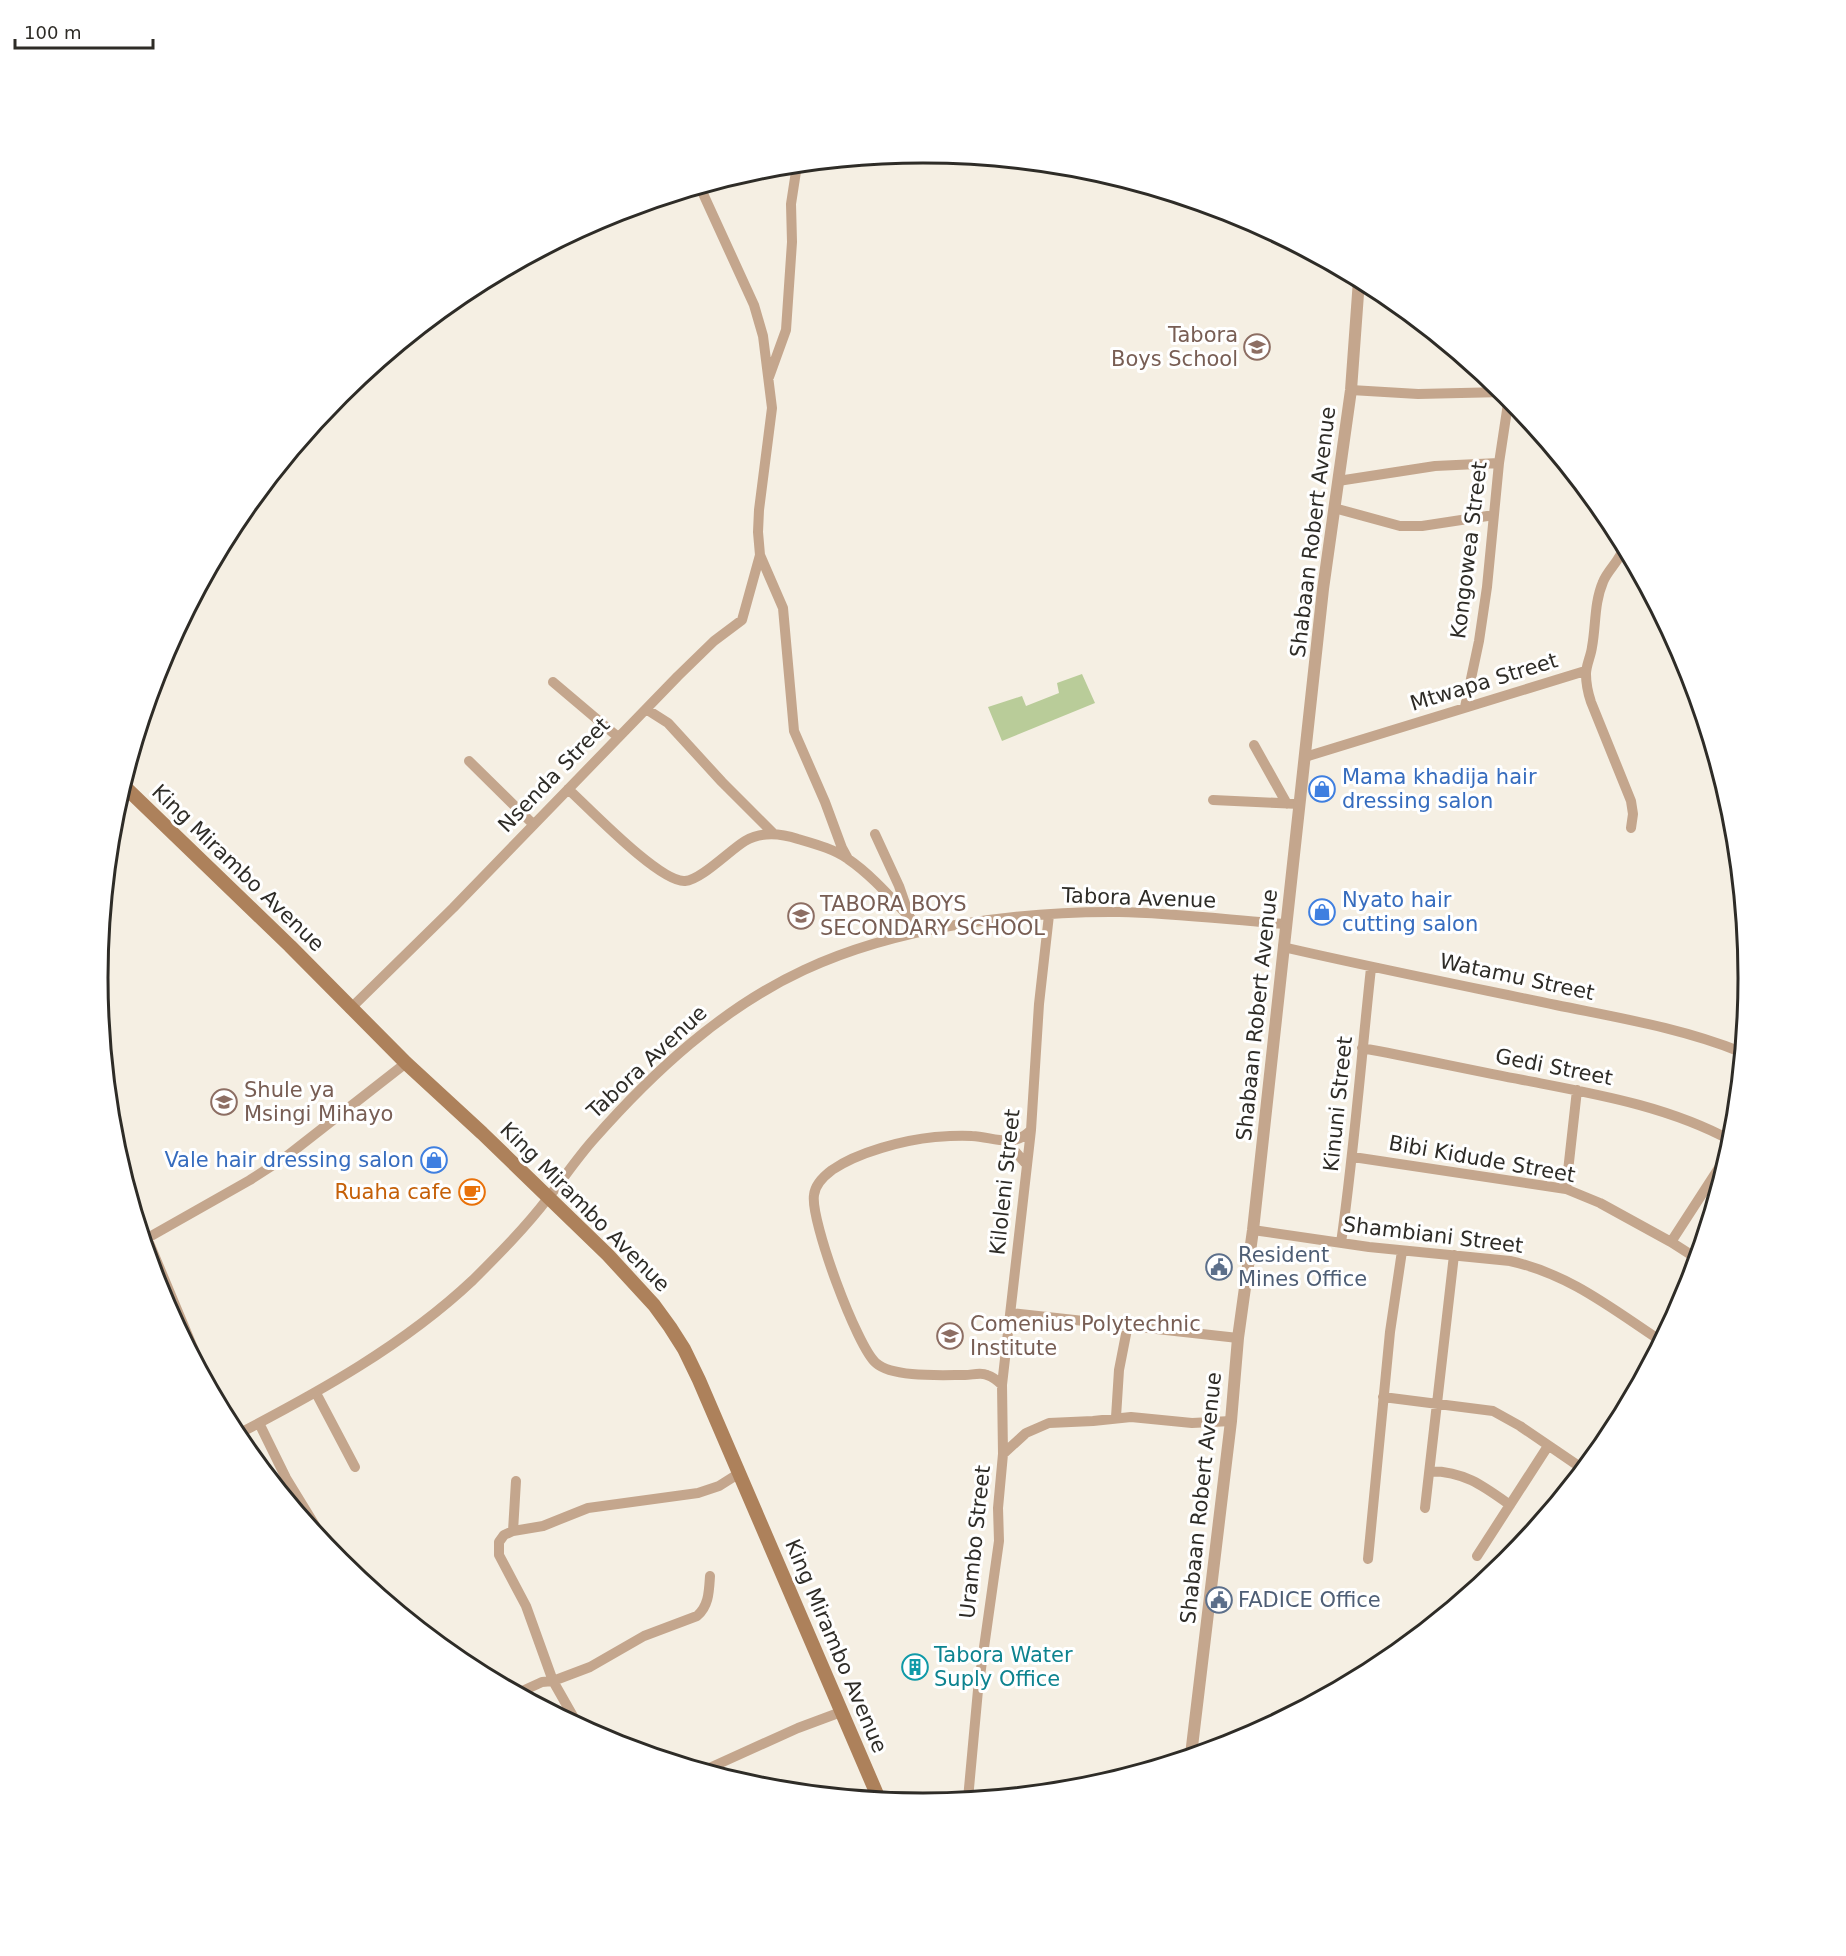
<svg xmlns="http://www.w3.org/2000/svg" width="1846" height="1956" viewBox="0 0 1846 1956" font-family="'DejaVu Sans',sans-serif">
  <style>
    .green { fill: #b9cc99 }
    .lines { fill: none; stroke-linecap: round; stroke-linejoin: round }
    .minor { stroke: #c4a68d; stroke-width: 10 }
    .tertiary { stroke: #c4a68d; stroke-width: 12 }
    .secondary { stroke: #ad815b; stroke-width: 14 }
    .labels { text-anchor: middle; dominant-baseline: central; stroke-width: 6; stroke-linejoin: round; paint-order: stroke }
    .education-label { font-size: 21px; fill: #785e54; stroke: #fff; text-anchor: start }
    .street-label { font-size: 21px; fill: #2e2c27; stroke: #fff }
    .shop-label { font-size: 21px; fill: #366cbe; stroke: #fff; text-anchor: start }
    .food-label { font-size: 21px; fill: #c56008; stroke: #fff; text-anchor: end }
    .service-label { font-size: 21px; fill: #4e5e75; stroke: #fff; text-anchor: start }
    .culture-label { font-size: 21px; fill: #0d838f; stroke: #fff; text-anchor: start }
    .rim { fill: none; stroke: #2e2c27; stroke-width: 3 }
  </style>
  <rect width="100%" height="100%" fill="#f5efe3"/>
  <!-- green -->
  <path class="green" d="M1082 674 1095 703 1002 741 988 707 1022 696 1026 706 1059 693 1057 683Z"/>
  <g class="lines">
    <!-- minor -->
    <path class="minor" d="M700 187 754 305 763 336 772 408 759 510 758 532 760 555 783 608 794 731 825 802 842 848 848 859
      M769 377 786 330 792 242 791 204 797 165
      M1351 390 1418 394 1504 392
      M1338 481 1435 466 1499 463
      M1334 508 1400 526H1422L1494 515
      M1624 546C1621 560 1608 569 1603 582 1594 603 1596 626 1592 647 1591 656 1586 665 1586 674 1586 684 1588 693 1591 702L1631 801 1633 814 1631 828
      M553 682 618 737
      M1465 707 1479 641 1487 587 1499 463 1509 397
      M646 709 668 723 722 782 773 833
      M1254 745 1287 804
      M1305 757 1585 671
      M469 761 533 824
      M568 789C589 808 660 883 685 881 701 880 730 850 745 841 762 831 780 833 798 839 815 844 834 849 848 859 876 878 900 909 924 932
      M1213 800 1300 804
      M875 834 899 886 909 915
      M1283 947C1374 968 1465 986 1556 1005 1619 1018 1681 1028 1741 1052
      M350 1009 453 908 678 676 714 641 742 620 760 555
      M1362 1048C1416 1058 1470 1070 1523 1080 1595 1094 1668 1106 1732 1141
      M1007 1142 1027 1165
      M1353 1157 1566 1189 1600 1203 1671 1242 1696 1258
      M1566 1189 1577 1090
      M1253 1230 1369 1247 1510 1261C1569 1274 1611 1308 1661 1341
      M147 1238 206 1379
      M144 1240 250 1180 287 1156 406 1063
      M1671 1242 1728 1154
      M1341 1243C1354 1152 1361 1060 1371 968
      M1011 1313 1238 1338
      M1002 1385C998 1381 993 1377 987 1375 981 1372 972 1375 965 1375 943 1375 893 1378 876 1363 857 1347 810 1220 814 1195 815 1185 824 1176 832 1170 858 1152 904 1140 935 1137 947 1136 960 1135 972 1136 994 1137 1013 1149 1031 1130
      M316 1393 355 1467
      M1383 1397 1493 1411 1520 1426 1583 1469
      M1116 1417 1119 1370 1128 1324
      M259 1423 286 1478 330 1550
      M236 1435C319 1392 404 1345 473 1280 499 1254 526 1227 548 1198 564 1178 577 1158 594 1139 653 1072 722 1008 804 970 896 927 1018 911 1119 912 1174 913 1230 920 1285 924
      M1003 1454 1002 1385 1031 1130 1039 1004 1049 915
      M1430 1471C1465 1472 1482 1485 1510 1505
      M1425 1508 1454 1255
      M513 1531 516 1481
      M1477 1556 1548 1446
      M1368 1559 1390 1332 1402 1251
      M710 1576C709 1591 709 1606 697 1616L644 1636 590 1667 553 1681 526 1606 499 1555V1542L504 1535 513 1531 543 1526 588 1508 698 1493 719 1486 738 1474
      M518 1693 542 1682 553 1681 578 1725
      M705 1770 798 1728 841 1712
      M968 1799 978 1690 999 1541 998 1508 1003 1454 1026 1433 1049 1423 1093 1421 1131 1417 1192 1423 1231 1421"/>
    <!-- tertiary -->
    <path class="tertiary" d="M1191 1755 1231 1421 1238 1338 1253 1230 1323 589 1351 390 1359 280"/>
    <!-- secondary -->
    <path class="secondary" d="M123 785 290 946 406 1063 482 1133 608 1255 654 1305 670 1327 684 1349 699 1380 879 1799"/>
  </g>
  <!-- icons -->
  <defs>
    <g id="school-ring" transform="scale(1.35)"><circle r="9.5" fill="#fff" stroke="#8d6e63" stroke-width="1.5"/><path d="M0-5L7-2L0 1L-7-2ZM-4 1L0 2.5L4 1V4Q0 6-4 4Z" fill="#8d6e63"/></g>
    <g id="shop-ring" transform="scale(1.35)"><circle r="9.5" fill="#fff" stroke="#3f7fe0" stroke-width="1.5"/><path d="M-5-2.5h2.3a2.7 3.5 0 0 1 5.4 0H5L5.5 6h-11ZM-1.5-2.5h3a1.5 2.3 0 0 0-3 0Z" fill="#3f7fe0"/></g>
    <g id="cafe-ring" transform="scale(1.35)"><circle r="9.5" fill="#fff" stroke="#e8710a" stroke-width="1.5"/><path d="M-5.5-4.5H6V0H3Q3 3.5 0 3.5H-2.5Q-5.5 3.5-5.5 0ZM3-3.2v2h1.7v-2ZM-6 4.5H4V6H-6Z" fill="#e8710a"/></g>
    <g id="civic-ring" transform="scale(1.35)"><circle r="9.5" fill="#fff" stroke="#5c6f8a" stroke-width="1.5"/><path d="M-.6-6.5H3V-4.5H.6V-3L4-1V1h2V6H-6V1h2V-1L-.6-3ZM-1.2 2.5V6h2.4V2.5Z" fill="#5c6f8a"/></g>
    <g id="building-ring" transform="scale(1.35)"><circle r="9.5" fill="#fff" stroke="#0f9aa8" stroke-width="1.5"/><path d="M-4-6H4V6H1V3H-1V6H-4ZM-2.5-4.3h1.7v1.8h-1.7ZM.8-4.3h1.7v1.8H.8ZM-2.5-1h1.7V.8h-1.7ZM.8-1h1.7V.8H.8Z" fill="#0f9aa8"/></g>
  </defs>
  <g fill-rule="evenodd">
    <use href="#school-ring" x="1257" y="347"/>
    <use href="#shop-ring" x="1322" y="789"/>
    <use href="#shop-ring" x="1322" y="912"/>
    <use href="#school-ring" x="801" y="916"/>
    <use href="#school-ring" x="224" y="1102"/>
    <use href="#shop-ring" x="434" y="1160"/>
    <use href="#cafe-ring" x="472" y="1192"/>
    <use href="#civic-ring" x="1219" y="1267"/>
    <use href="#school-ring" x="950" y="1336"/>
    <use href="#civic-ring" x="1219" y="1600"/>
    <use href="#building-ring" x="915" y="1667"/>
  </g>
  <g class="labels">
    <!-- education labels -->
    <g class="education-label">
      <text x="1238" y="335" text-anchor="end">Tabora<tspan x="1238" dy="24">Boys School</tspan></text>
      <text x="820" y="904">TABORA BOYS<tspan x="820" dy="24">SECONDARY SCHOOL</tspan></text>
      <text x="244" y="1090">Shule ya<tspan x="244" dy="24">Msingi Mihayo</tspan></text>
      <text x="970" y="1324">Comenius Polytechnic<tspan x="970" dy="24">Institute</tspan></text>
    </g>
    <!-- street labels -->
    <g class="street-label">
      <text transform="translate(1313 532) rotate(-83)">Shabaan Robert Avenue</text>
      <text transform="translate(1469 550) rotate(-83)">Kongowea Street</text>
      <text transform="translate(1484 682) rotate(-17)">Mtwapa Street</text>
      <text transform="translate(554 775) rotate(-46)">Nsenda Street</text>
      <text transform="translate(238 868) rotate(44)">King Mirambo Avenue</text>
      <text transform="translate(1139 898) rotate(2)">Tabora Avenue</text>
      <text transform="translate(1517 977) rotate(12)">Watamu Street</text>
      <text transform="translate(1257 1015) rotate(-84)">Shabaan Robert Avenue</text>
      <text transform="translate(647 1062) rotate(-43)">Tabora Avenue</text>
      <text transform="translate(1554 1067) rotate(11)">Gedi Street</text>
      <text transform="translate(1338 1104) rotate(-84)">Kinuni Street</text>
      <text transform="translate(1482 1159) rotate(10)">Bibi Kidude Street</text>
      <text transform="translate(1005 1182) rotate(-84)">Kiloleni Street</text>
      <text transform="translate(585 1207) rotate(45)">King Mirambo Avenue</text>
      <text transform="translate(1433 1235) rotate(7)">Shambiani Street</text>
      <text transform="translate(1201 1498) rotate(-84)">Shabaan Robert Avenue</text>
      <text transform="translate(975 1542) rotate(-84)">Urambo Street</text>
      <text transform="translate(836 1646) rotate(67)">King Mirambo Avenue</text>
    </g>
    <!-- shop labels -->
    <g class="shop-label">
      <text x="1342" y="777">Mama khadija hair<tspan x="1342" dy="24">dressing salon</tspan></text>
      <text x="1342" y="900">Nyato hair<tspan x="1342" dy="24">cutting salon</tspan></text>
      <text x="414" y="1160" text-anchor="end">Vale hair dressing salon</text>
    </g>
    <!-- food labels -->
    <g class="food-label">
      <text x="452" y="1192">Ruaha cafe</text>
    </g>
    <!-- service labels -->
    <g class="service-label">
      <text x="1238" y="1255">Resident<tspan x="1238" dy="24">Mines Office</tspan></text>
      <text x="1238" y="1600">FADICE Office</text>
    </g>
    <!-- culture labels -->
    <g class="culture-label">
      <text x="934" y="1655">Tabora Water<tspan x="934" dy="24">Suply Office</tspan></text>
    </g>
  </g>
  <!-- crop -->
  <path d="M0 0H1846V1956H0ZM108 978a815 815 0 1 1 1630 0a815 815 0 1 1-1630 0Z" fill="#fff" fill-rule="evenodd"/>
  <path class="rim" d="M108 978a815 815 0 1 1 1630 0a815 815 0 1 1-1630 0Z"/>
  <!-- scale -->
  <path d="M15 39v9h138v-9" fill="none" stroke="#2e2c27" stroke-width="3"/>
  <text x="24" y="39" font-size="18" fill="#2e2c27" stroke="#ffffff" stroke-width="4.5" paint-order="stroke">100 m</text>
</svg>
